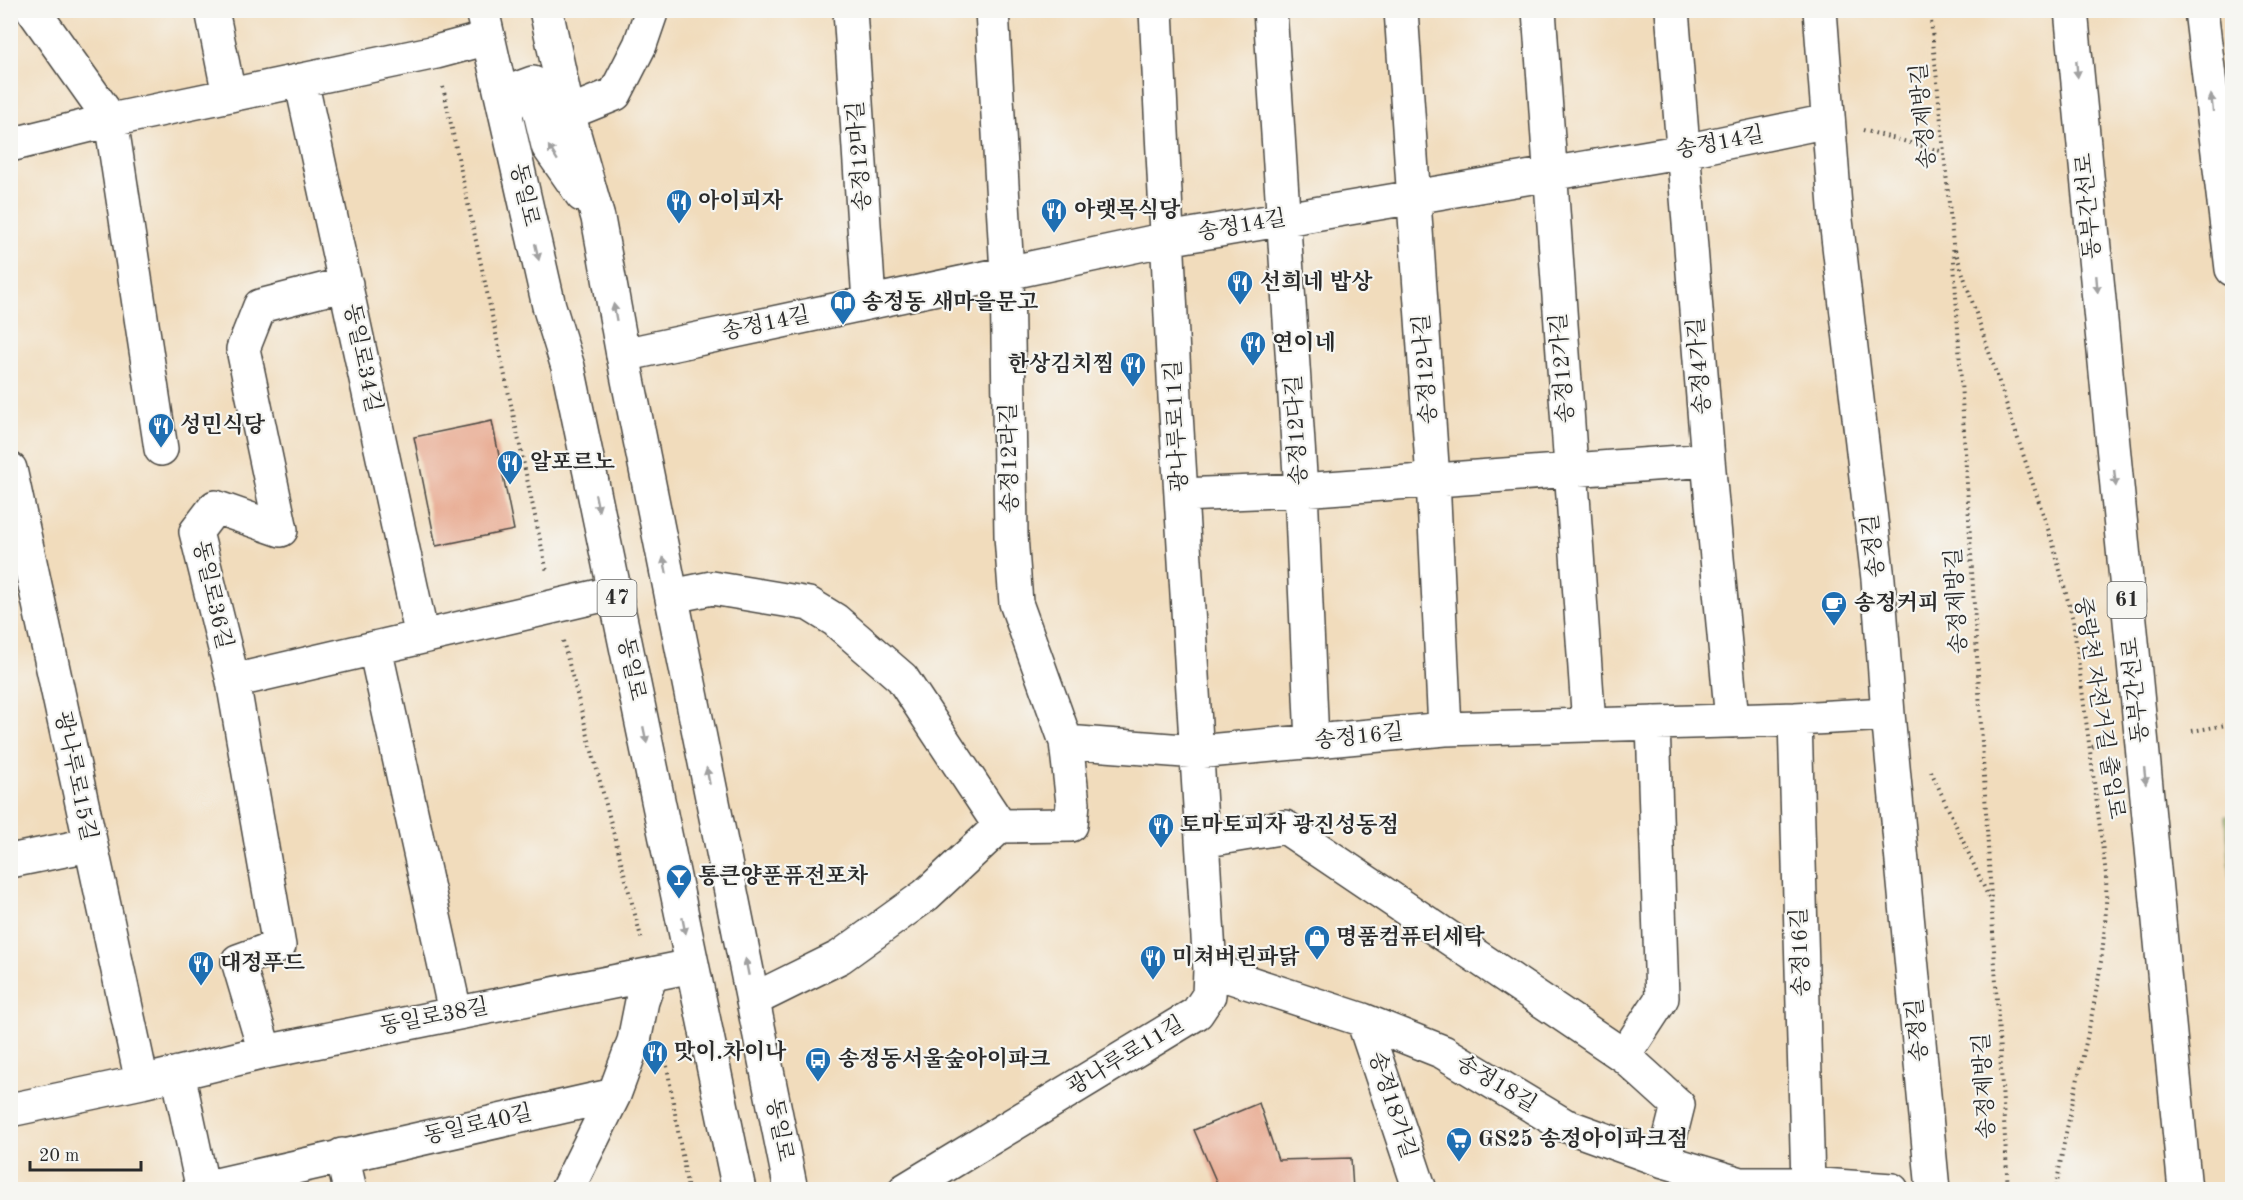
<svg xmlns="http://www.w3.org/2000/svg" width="2243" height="1200" viewBox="0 0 2243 1200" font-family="'Old Standard TT','Noto Serif KR',serif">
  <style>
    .green { fill: #a9c86f; stroke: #6a7a4d; stroke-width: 1.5 }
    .building { fill: #e7a489 }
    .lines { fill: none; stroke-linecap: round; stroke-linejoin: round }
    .street-casing { stroke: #494641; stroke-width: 36 }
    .primary-casing { stroke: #494641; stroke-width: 36 }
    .highway-casing { stroke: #494641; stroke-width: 36 }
    .path { stroke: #494641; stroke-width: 4; stroke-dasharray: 1.5 4.5; stroke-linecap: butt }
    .street { stroke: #fff; stroke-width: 33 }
    .primary { stroke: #fff; stroke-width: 33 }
    .highway { stroke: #fff; stroke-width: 33 }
    .oneway { fill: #a0a0a0 }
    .labels { text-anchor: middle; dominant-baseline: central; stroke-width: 4.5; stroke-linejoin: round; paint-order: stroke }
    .shield { fill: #f6f6f2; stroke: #686867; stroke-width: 1.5 }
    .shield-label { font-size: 21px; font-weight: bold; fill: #2b2b2b }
    .street-label { font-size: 22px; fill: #2b2b2b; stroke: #f6f6f2 }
    .poi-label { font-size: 22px; font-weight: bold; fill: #2b2b2b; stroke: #f6f6f2; text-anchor: start }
  </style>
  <rect width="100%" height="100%" fill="#f6f6f2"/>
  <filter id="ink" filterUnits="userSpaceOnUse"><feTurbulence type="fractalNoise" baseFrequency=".0167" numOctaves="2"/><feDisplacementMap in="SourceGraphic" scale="12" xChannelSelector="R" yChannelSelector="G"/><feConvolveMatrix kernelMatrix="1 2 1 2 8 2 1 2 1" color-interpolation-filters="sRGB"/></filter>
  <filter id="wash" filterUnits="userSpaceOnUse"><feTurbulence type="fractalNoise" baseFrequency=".008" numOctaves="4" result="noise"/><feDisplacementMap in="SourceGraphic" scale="24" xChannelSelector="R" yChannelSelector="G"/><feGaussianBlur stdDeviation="1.35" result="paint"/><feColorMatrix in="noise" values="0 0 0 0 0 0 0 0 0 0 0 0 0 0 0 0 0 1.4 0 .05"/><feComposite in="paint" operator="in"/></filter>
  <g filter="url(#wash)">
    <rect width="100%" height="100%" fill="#f1dcbc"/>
    <!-- green -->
    <path class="green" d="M2226 816H2232V903Z"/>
    <g id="blocks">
      <!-- building -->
      <path class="building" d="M492 421 514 530 436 546 414 437Z
        M1259 1103 1278 1160 1351 1158 1353 1190H1220L1194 1130Z"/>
    </g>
  </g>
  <g filter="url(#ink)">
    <use href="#blocks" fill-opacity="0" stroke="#494641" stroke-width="1.5"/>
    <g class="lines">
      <!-- street casing -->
      <g class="street-casing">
        <path id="street" d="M33 10 111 120 161 449
          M212 10 229 95
          M850 10 869 302
          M992 10 1007 273 1011 536 1016 603 1066 742 1073 803 1071 825 1000 826
          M1270 10 1301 490 1312 742
          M1401 10 1433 480 1445 729
          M1539 10 1589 725
          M1672 10 1708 460 1732 721
          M1820 10 1836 220 1878 579 1888 714 1933 1190
          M301 80 422 637
          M568 113 615 94 640 45 652 10
          M10 145 111 120 436 52 488 38
          M623 355 1167 239 1684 151 1828 121
          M10 469 142 1082
          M1181 495 1301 490 1708 460
          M672 596 712 588 809 604 835 620 902 678 1000 826 926 895 840 957 753 1000
          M375 648 455 1012
          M233 681 616 592
          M1795 719 1808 1184
          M1653 723 1662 998 1624 1056 1678 1105 1664 1161
          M1066 742 1197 752 1445 729 1795 719 1888 714
          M1202 841 1285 827 1624 1056
          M10 861 89 845
          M1210 970 1363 1020 1443 1052 1564 1125 1664 1161 1741 1184H1808L1892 1190
          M1363 1020 1420 1190
          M265 1052 238 961 279 946 233 681 196 532 215 507 281 530 243 349 260 306 346 284
          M178 1073 203 1190
          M10 1110 142 1082 265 1052 692 966
          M342 1155 350 1190
          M203 1188 614 1095 634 1041 642 1001 651 975
          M567 1190 614 1095
          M905 1190 1197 1013 1209 995 1210 970 1175 397 1156 10"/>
      </g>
      <!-- primary casing -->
      <g class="primary-casing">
        <path id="primary" d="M482 10 549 306 568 367 739 1190
          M546 10 568 113 598 218 623 355 791 1190
          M506 115 514 90 533 83 548 146 582 195"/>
      </g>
      <!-- highway casing -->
      <g class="highway-casing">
        <path id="highway" d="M2071 10 2185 1190
          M2201 10 2232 269"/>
      </g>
      <!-- path -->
      <path class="path" d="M1930 10 1953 244 2008 1190
        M443 87 547 572
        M1863 130 1944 152
        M1955 250 2053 544 2073 620 2106 874C2110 981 2071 1084 2056 1190
        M563 641 642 941
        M2192 731 2232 724
        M2092 747 2104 744
        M1931 771 1989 898
        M666 1060 688 1190"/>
      <!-- street -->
      <use href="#street" class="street"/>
      <!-- primary -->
      <use href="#primary" class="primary"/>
      <!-- highway -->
      <use href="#highway" class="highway"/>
    </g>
    <!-- one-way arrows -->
    <defs><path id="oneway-solid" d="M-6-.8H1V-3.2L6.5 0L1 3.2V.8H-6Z" transform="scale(1.5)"/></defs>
    <g class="oneway">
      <use href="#oneway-solid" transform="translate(2077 69) rotate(85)"/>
      <use href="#oneway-solid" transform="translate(2212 103) rotate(-97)"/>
      <use href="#oneway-solid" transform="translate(553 153) rotate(-122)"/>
      <use href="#oneway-solid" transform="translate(537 252) rotate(77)"/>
      <use href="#oneway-solid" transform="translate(2097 284) rotate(85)"/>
      <use href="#oneway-solid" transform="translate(615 312) rotate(-100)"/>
      <use href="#oneway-solid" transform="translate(2115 478) rotate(84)"/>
      <use href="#oneway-solid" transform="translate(597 503) rotate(78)"/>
      <use href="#oneway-solid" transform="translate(665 565) rotate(-101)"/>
      <use href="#oneway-solid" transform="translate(645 735) rotate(78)"/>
      <use href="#oneway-solid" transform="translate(708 776) rotate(-101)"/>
      <use href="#oneway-solid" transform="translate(2145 776) rotate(84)"/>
      <use href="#oneway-solid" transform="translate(684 926) rotate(79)"/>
      <use href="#oneway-solid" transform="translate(747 967) rotate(-101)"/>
    </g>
  </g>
  <!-- icons -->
  <defs>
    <g id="restaurant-pin" transform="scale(1.35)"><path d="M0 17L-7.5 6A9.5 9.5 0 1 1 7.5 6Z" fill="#1f6fb2" stroke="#f6f6f2"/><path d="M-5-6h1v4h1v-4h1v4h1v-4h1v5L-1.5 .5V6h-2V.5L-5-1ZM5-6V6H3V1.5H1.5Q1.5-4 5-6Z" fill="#fff"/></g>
    <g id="library-pin" transform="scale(1.35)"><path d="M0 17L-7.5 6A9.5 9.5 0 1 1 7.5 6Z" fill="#1f6fb2" stroke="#f6f6f2"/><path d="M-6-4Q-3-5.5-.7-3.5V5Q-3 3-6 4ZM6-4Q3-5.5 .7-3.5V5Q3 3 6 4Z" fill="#fff"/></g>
    <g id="cafe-pin" transform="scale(1.35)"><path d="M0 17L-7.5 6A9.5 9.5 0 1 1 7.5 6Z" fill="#1f6fb2" stroke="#f6f6f2"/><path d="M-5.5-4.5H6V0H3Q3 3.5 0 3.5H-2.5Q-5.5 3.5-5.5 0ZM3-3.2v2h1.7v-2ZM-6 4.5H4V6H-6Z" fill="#fff"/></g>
    <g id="bar-pin" transform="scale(1.35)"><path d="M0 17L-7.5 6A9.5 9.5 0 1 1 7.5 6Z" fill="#1f6fb2" stroke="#f6f6f2"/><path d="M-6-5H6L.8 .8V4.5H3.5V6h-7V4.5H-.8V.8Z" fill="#fff"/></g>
    <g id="shop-pin" transform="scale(1.35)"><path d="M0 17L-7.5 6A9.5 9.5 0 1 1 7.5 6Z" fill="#1f6fb2" stroke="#f6f6f2"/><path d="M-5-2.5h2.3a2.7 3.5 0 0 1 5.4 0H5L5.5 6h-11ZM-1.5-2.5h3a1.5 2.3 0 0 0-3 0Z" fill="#fff"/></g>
    <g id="bus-pin" transform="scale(1.35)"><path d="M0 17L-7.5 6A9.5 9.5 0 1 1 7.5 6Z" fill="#1f6fb2" stroke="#f6f6f2"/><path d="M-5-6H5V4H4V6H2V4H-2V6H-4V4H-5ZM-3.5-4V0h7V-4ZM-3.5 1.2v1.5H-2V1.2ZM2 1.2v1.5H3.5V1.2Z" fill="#fff"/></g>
    <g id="supermarket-pin" transform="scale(1.35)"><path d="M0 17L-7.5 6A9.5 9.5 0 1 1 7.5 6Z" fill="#1f6fb2" stroke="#f6f6f2"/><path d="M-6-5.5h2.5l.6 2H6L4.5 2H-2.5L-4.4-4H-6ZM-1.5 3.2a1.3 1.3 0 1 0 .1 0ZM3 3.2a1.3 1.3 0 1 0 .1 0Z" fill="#fff"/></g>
  </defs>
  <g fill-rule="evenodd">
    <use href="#restaurant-pin" x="679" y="202"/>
    <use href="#restaurant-pin" x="1054" y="211"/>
    <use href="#restaurant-pin" x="1240" y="283"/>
    <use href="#library-pin" x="843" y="303"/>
    <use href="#restaurant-pin" x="1253" y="344"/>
    <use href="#restaurant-pin" x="1133" y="365"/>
    <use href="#restaurant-pin" x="161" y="426"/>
    <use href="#restaurant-pin" x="510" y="463"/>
    <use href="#cafe-pin" x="1834" y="604"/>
    <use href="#restaurant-pin" x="1161" y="826"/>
    <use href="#bar-pin" x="679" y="877"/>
    <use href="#shop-pin" x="1317" y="938"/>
    <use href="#restaurant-pin" x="1153" y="958"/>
    <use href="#restaurant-pin" x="201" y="964"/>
    <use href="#restaurant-pin" x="655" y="1053"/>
    <use href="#bus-pin" x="818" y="1060"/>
    <use href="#supermarket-pin" x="1459" y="1140"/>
  </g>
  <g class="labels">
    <!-- shield labels -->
    <g class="shield">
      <rect x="597.5" y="580" width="39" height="36" rx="4.5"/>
      <rect x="2107.5" y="582" width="39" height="36" rx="4.5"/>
    </g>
    <g class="shield-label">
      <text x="617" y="598">47</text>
      <text x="2127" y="600">61</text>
    </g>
    <!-- street labels -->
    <g class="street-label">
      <text transform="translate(1924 116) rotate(-95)">송정제방길</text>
      <text transform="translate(1720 143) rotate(-11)">송정14길</text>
      <text transform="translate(860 156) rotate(-94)">송정12마길</text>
      <text transform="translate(524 195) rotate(77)">동일로</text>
      <text transform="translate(2089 206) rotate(-95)">동부간선로</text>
      <text transform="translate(1242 226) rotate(-10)">송정14길</text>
      <text transform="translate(766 324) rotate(-12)">송정14길</text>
      <text transform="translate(362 358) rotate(78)">동일로34길</text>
      <text transform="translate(1700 366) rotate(-94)">송정4가길</text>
      <text transform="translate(1563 368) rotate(-94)">송정12가길</text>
      <text transform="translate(1426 369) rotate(-94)">송정12나길</text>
      <text transform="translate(1177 426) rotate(-93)">광나루로11길</text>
      <text transform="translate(1297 430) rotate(-93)">송정12다길</text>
      <text transform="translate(1010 458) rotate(-91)">송정12라길</text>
      <text transform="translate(1874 546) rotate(-96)">송정길</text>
      <text transform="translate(212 595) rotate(77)">동일로36길</text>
      <text transform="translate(1957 601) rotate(-93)">송정제방길</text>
      <text transform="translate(631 669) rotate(78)">동일로</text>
      <text transform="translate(2136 690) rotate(-96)">동부간선로</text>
      <text transform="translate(2099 708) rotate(81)">중랑천 자전거길 출입로</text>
      <text transform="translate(1359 737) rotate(-6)">송정16길</text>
      <text transform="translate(75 776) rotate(78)">광나루로15길</text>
      <text transform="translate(1801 952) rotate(-92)">송정16길</text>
      <text transform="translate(434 1017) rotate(-11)">동일로38길</text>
      <text transform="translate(1918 1030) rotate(-95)">송정길</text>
      <text transform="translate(1126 1056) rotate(-31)">광나루로11길</text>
      <text transform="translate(1496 1084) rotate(31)">송정18길</text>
      <text transform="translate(1985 1086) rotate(-93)">송정제방길</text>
      <text transform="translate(1392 1105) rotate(72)">송정18가길</text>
      <text transform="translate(478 1125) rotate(-13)">동일로40길</text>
      <text transform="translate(779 1130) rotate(79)">동일로</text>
    </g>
    <!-- poi labels -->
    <g class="poi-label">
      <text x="698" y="202">아이피자</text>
      <text x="1074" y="211">아랫목식당</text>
      <text x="1260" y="283">선희네 밥상</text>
      <text x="862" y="303">송정동 새마을문고</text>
      <text x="1272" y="344">연이네</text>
      <text x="1114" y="365" text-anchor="end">한상김치찜</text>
      <text x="180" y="426">성민식당</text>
      <text x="530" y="463">알포르노</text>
      <text x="1854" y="604">송정커피</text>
      <text x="1180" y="826">토마토피자 광진성동점</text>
      <text x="698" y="877">통큰양푼퓨전포차</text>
      <text x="1336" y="938">명품컴퓨터세탁</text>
      <text x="1172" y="958">미쳐버린파닭</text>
      <text x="220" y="964">대정푸드</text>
      <text x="674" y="1053">맛이.차이나</text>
      <text x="838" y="1060">송정동서울숲아이파크</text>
      <text x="1478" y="1140">GS25 송정아이파크점</text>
    </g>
  </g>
  <!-- margin -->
  <rect width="2243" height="1200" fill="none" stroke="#f6f6f2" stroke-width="36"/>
  <!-- scale -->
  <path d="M30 1161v9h111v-9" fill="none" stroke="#2b2b2b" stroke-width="3"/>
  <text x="39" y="1161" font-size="18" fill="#2b2b2b" stroke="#f6f6f2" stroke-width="4.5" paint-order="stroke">20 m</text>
</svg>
